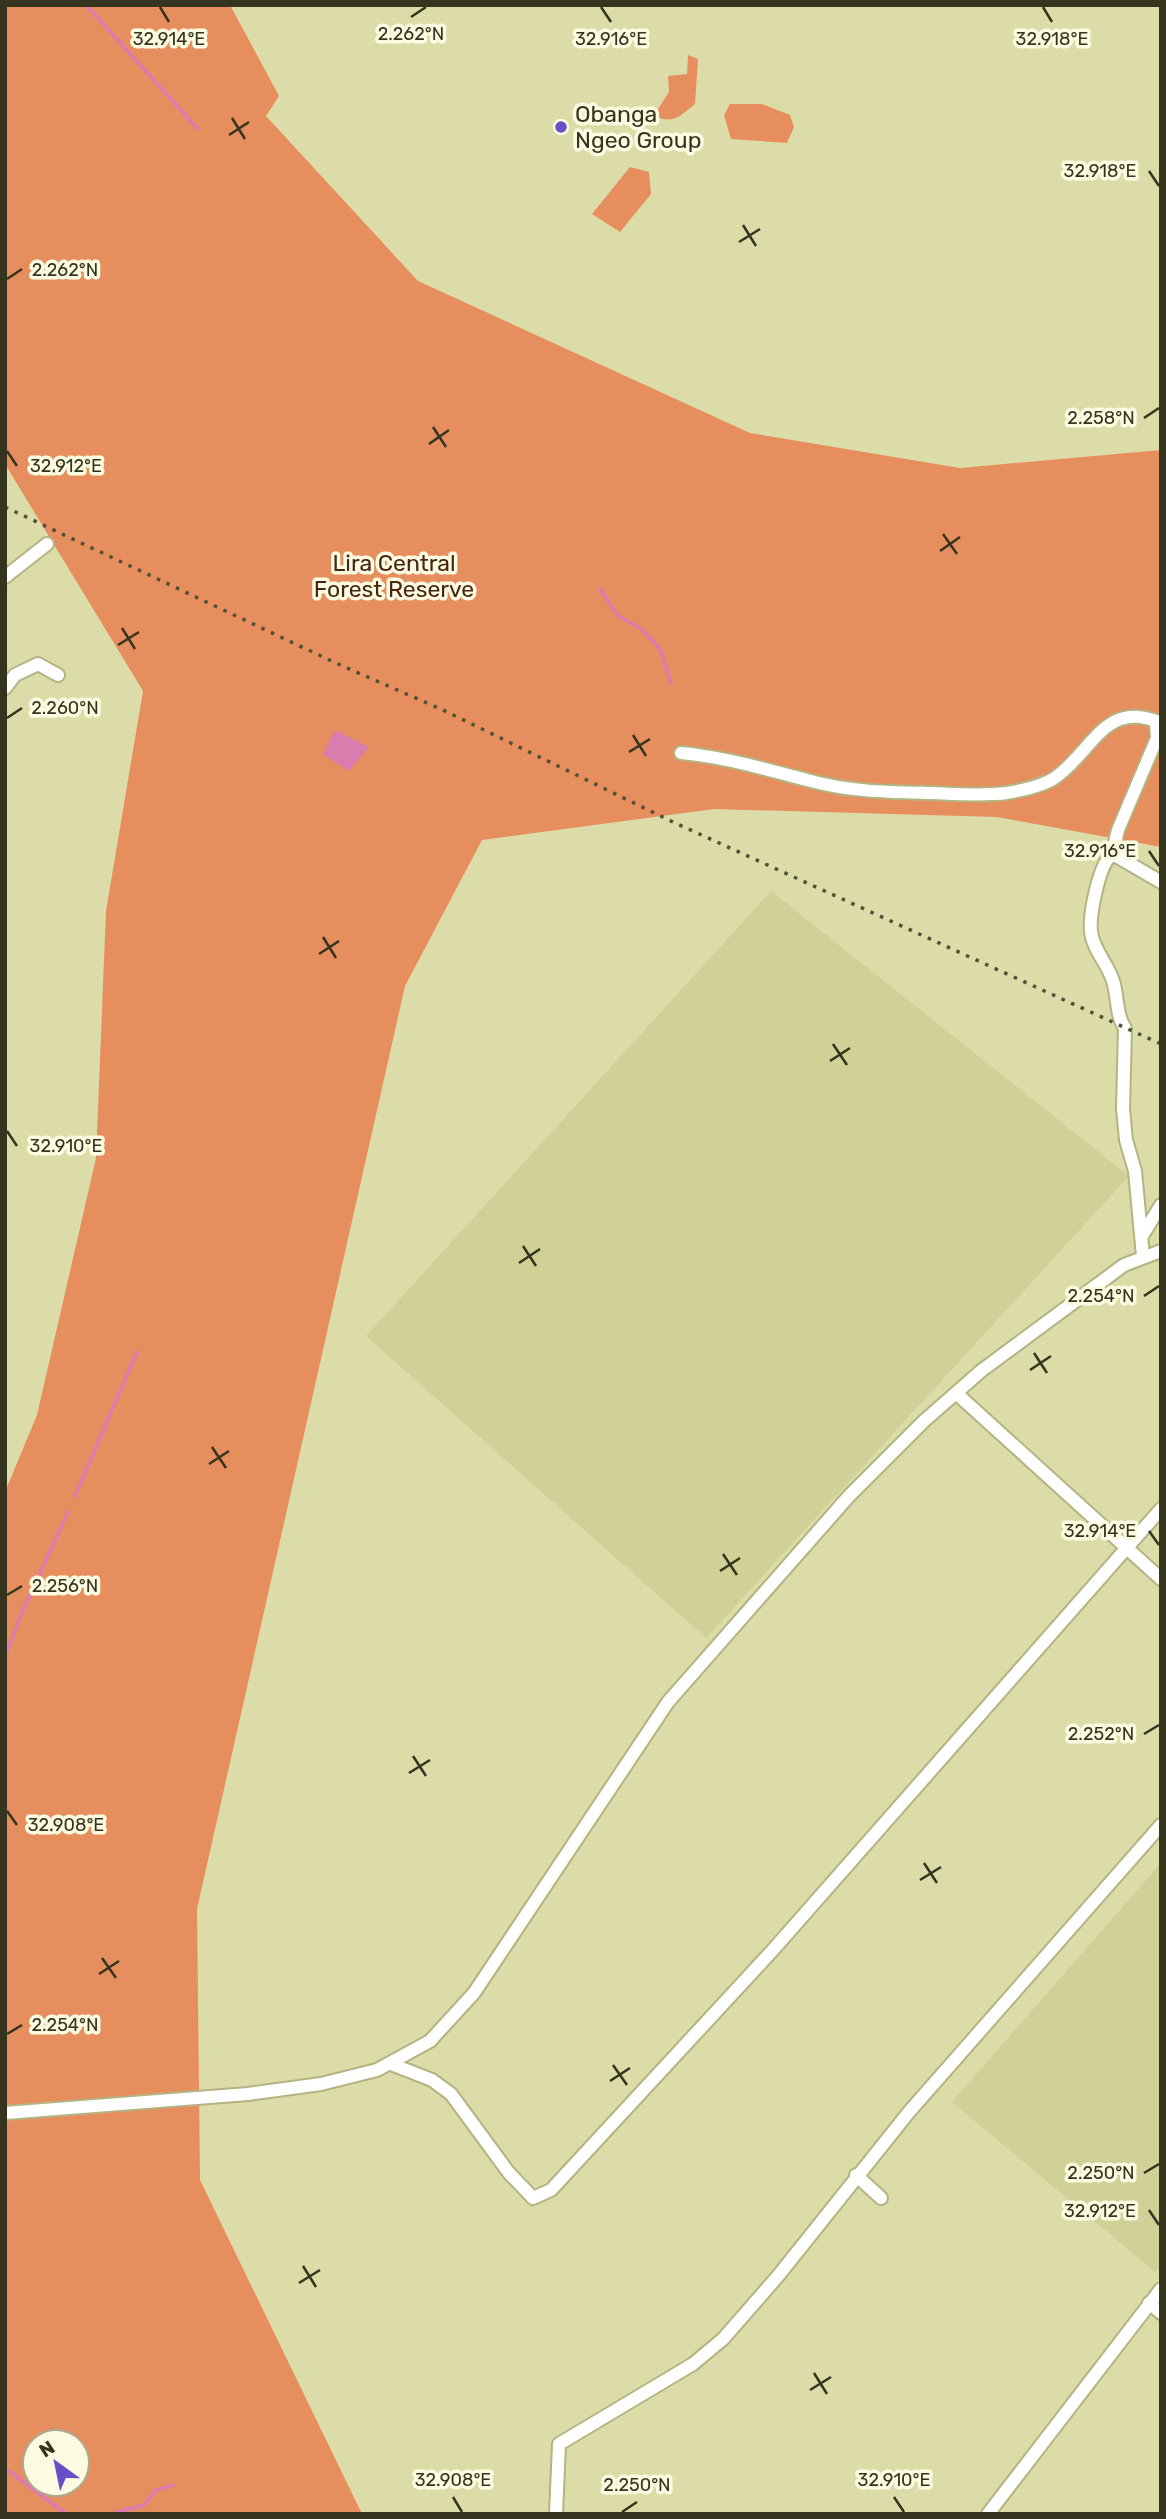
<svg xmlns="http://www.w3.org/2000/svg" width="1166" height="2519" viewBox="0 0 1166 2519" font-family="Rubik,sans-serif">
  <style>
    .built { fill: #d1d197 }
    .green { fill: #e78e5f; fill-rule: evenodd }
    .water { fill: #da7cae }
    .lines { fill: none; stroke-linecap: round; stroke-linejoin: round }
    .stream { stroke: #da7cae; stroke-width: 3.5 }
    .minor-casing { stroke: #b4b381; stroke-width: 16 }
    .minor { stroke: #fff; stroke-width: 12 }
    .rail { stroke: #515137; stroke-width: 3.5; stroke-dasharray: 3.5 7; stroke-linecap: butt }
    .ticks { fill: none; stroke: #34341f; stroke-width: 2.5 }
    .poi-dot { fill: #674fc8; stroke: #fbfbe1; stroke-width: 2.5 }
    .labels { text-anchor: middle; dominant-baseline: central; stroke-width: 7; stroke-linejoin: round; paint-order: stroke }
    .poi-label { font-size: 23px; fill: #34341f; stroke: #fbfbe1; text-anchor: start }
    .park-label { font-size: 23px; fill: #49240f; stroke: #fbfbe1 }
    .ticks-label { font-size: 18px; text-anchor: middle; fill: #34341f; stroke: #fbfbe1; stroke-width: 7; stroke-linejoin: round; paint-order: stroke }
  </style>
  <rect width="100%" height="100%" fill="#dcdca8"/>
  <!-- built -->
  <path class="built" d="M771 891 1129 1176 706 1638 366 1336Z
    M1161 1863V2266L1155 2272 952 2102Z"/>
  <!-- green -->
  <path class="green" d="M5 5H230L279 96 266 116 418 281 750 433 960 468 1161 450V847L997 817 714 809 482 840 405 986 197 1909 200 2180 362 2514H5V1492L37 1415 96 1158 106 911 143 691 5 464ZM35 2442H77V2484H35Z
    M688 55 698 59 695 104C681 115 672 126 654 115L669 92 668 76 687 74Z
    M730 104H762L790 115 794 127 787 143 731 139 724 115Z
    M630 167 649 172 651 194 620 232 592 214Z"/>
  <!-- water -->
  <path class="water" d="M335 730 369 747 349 771 323 754Z"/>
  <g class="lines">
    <!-- stream -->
    <path class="stream" d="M86 5 198 129
      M600 589 617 615 640 628 653 641 661 651 671 683
      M75 1496 137 1352
      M5 1657 22 1612 68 1512
      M5 2468 66 2514
      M110 2514 144 2505 156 2490 173 2485"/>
    <!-- minor casing -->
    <g class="minor-casing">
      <path id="minor" d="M5 577 47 544
        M5 688 15 675 38 664 58 675
        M681 753C726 757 767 770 811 781 851 792 891 792 932 793 956 794 983 796 1007 793 1022 790 1039 787 1053 779 1092 754 1104 698 1161 723
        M1112 855 1118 830 1157 738 1156 721
        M1142 1236 1161 1205
        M1143 1256 1135 1171 1126 1140 1123 1109 1125 1028C1116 1017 1118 996 1113 981 1108 964 1093 950 1091 932 1089 916 1099 863 1112 855L1118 857 1161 882
        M956 1393 1161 1579
        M391 2064 432 2080 451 2094 509 2173 533 2198 551 2190 772 1951 1161 1509
        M5 2113 248 2094 321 2084 377 2070 430 2041 474 1993 668 1702 849 1496 924 1421 981 1371 1124 1265 1161 1251
        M856 2175 881 2198
        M1149 2303 1161 2313
        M556 2514 559 2444 693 2364 723 2339 778 2276 909 2112 1161 1825
        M988 2514 1161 2289"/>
    </g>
    <!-- minor -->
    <use href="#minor" class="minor"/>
    <!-- rail -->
    <path class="rail" d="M5 507 338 664 443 710 673 822 1161 1044"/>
  </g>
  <!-- ticks -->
  <path class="ticks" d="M160 7 169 22M601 7 611 22M1043 7 1052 22M411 17 426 7M232 118 245 139M229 135 249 122M1149 171 1159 186M743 225 756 246M739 242 760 229M7 279 22 269M1144 418 1159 408M433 427 446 447M429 444 449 430M7 451 17 466M943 534 957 554M940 551 960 537M122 628 135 649M118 645 139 632M7 718 22 708M633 735 646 756M629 752 650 739M1149 851 1159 866M323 937 336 958M319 954 339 941M833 1044 847 1065M830 1061 850 1048M7 1131 17 1146M523 1246 536 1266M519 1263 540 1249M1144 1296 1159 1286M1034 1353 1047 1373M1030 1370 1051 1356M212 1447 226 1468M209 1464 229 1451M1149 1531 1159 1545M723 1554 737 1575M720 1571 740 1558M7 1595 22 1586M1144 1734 1159 1725M413 1756 426 1776M409 1773 430 1760M7 1811 17 1825M924 1863 937 1883M920 1880 941 1867M102 1958 116 1978M99 1974 119 1961M7 2034 22 2025M613 2065 627 2085M610 2081 630 2068M1144 2173 1159 2164M1149 2210 1159 2225M303 2266 316 2287M299 2283 320 2270M814 2373 827 2394M810 2390 831 2377M453 2497 462 2512M894 2497 904 2512M622 2512 637 2502"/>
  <!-- markers -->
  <circle class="poi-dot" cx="561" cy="127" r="7"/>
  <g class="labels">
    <!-- poi labels -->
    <g class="poi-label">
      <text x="575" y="114">Obanga<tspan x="575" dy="26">Ngeo Group</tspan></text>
    </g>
    <!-- park labels -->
    <g class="park-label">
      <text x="394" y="563">Lira Central<tspan x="394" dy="26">Forest Reserve</tspan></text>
    </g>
  </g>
  <g class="ticks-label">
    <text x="411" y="40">2.262°N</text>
    <text x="169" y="45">32.914°E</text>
    <text x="611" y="45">32.916°E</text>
    <text x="1052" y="45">32.918°E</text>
    <text x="1100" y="177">32.918°E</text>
    <text x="65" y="276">2.262°N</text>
    <text x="1101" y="424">2.258°N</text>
    <text x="66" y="472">32.912°E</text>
    <text x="65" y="714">2.260°N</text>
    <text x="1100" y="857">32.916°E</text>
    <text x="66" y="1152">32.910°E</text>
    <text x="1101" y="1302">2.254°N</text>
    <text x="1100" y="1537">32.914°E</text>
    <text x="65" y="1592">2.256°N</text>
    <text x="1101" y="1740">2.252°N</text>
    <text x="66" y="1831">32.908°E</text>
    <text x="65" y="2031">2.254°N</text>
    <text x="1101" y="2179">2.250°N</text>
    <text x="1100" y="2217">32.912°E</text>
    <text x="453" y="2486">32.908°E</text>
    <text x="894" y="2486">32.910°E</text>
    <text x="637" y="2491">2.250°N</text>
  </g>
  <!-- border -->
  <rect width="1166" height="2519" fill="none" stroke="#34341f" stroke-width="14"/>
  <!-- north arrow -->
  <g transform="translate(56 2463) rotate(327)"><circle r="33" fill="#fbfbe1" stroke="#abab93" stroke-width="2"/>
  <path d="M0-5L12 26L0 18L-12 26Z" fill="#674fc8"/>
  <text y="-10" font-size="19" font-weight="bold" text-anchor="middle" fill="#34341f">N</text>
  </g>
</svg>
